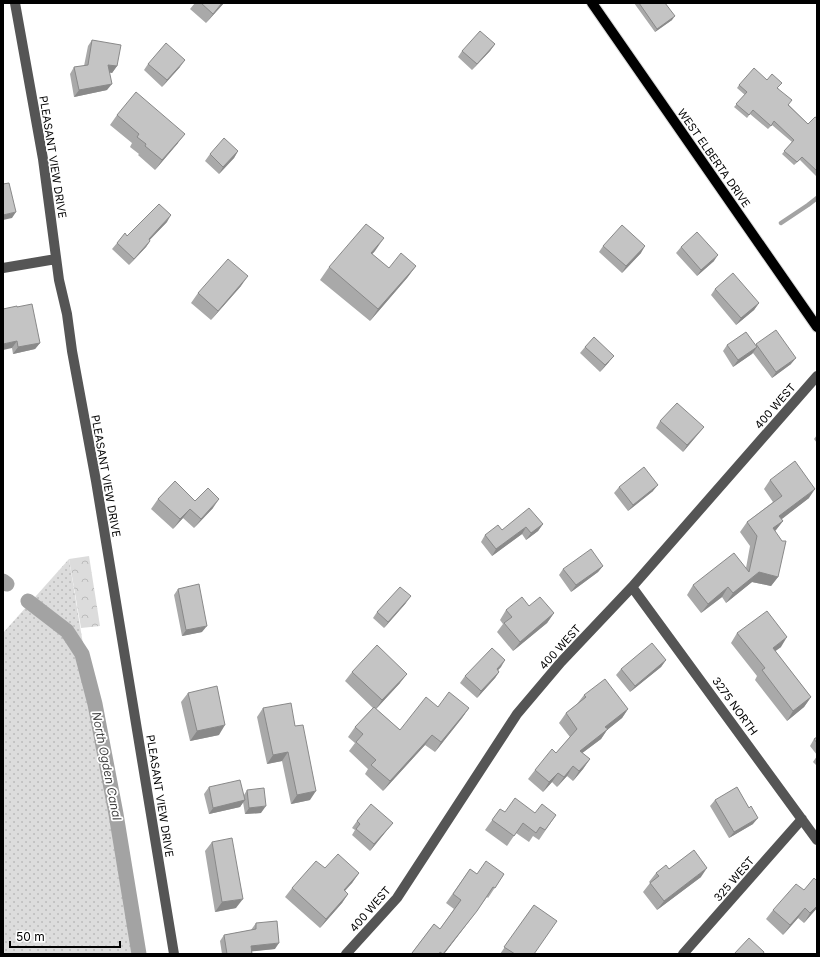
<svg xmlns="http://www.w3.org/2000/svg" width="820" height="957" viewBox="0 0 820 957" font-family="Inter,sans-serif">
  <style>
    .grass { fill: url(#grass-dots) }
    .park { fill: url(#park-crowns) }
    .lines { fill: none; stroke-linecap: round; stroke-linejoin: round }
    .stream { stroke: #a3a3a3; stroke-width: 4.5 }
    .canal { stroke: #a3a3a3; stroke-width: 15 }
    .major-casing { stroke: #dbdbdb; stroke-width: 12 }
    .minor { stroke: #555; stroke-width: 10 }
    .major { stroke: #000; stroke-width: 10 }
    .wall { fill: #a9a9a9 }
    .shaded-wall { fill: #898989 }
    .building { fill: #c4c4c4; stroke: #898989 }
    .labels { text-anchor: middle; dominant-baseline: central; stroke-width: 3.5; stroke-linejoin: round; paint-order: stroke }
    .street-label { font-size: 11px; fill: #000; stroke: #fff }
    .water-label { font-size: 12px; font-style: italic; fill: #444; stroke: #fff }
  </style>
  <defs>
    <pattern id="grass-dots" width="8" height="8" patternUnits="userSpaceOnUse"><rect width="8" height="8" fill="#dcdcdc"/><path d="M2 2h.1M6 6h.1" fill="none" stroke="#bbb" stroke-width="1.8" stroke-linecap="round"/></pattern>
    <pattern id="park-crowns" width="20" height="18" patternUnits="userSpaceOnUse"><rect width="20" height="18" fill="#dcdcdc"/><path d="M2 6a3 3 0 1 1 6 0M12 15a3 3 0 1 1 6 0" fill="none" stroke="#bbb"/></pattern>
  </defs>
  <rect width="100%" height="100%" fill="#fff"/>
  <!-- grass -->
  <path class="grass" d="M69 559 134 954H3V633Z"/>
  <!-- park -->
  <path class="park" d="M89 556 100 626 81 628 69 559Z"/>
  <g class="lines">
    <!-- stream -->
    <path class="stream" d="M781 223 808 205 817 198"/>
    <!-- canal -->
    <path class="canal" d="M3 581 7 584
      M28 601 67 631 82 654 95 704 116 814 139 954"/>
    <!-- major casing -->
    <g class="major-casing">
      <path id="major" d="M592 3 817 327"/>
    </g>
    <!-- minor -->
    <path class="minor" d="M15 3 43 159 59 280 67 314 72 351 96 481 174 954
      M3 268 56 259
      M632 587 817 840
      M346 954 397 898 517 714 561 662 632 587 817 376
      M683 954 802 819"/>
    <!-- major -->
    <use href="#major" class="major"/>
  </g>
  <!-- wall -->
  <path class="wall" d="M195 3H224L206 23 190 9Z
    M634 3H665L672 20 655 32Z
    M92 40 117 66 112 73 109 72 107 90 74 97 70 74 74 67 84 66 88 46Z
    M495 44 490 51 472 70 458 57 462 51Z
    M148 64 180 67 162 87 144 70Z
    M739 85 778 88 789 105 808 124 817 118V177L800 160 794 165 782 154 792 142 772 125 768 129 750 114 747 118 734 107 745 95 737 88Z
    M117 115 178 143 155 170 138 155 139 154 130 147 132 143 110 125Z
    M238 151 234 158 219 174 205 161 210 154Z
    M167 222 149 240 150 241 146 247 129 265 112 249 117 243 127 236Z
    M603 246 641 253 622 273 599 252Z
    M681 247 714 261 697 276 676 253Z
    M375 251 372 254 389 268 416 266 407 278 370 321 320 280 329 267Z
    M241 286 211 320 191 303 198 293Z
    M715 289 759 303 754 310 736 325 711 295Z
    M17 307 40 343 35 349 13 354 12 348Z
    M756 344 791 364 772 378 753 353 733 367 723 351 727 345H756Z
    M585 347 609 362 600 372 580 353Z
    M660 421 704 427 699 433 683 452 656 428Z
    M817 435V443L814 439Z
    M770 480 809 498 781 519 783 521 775 531 778 577 771 586 752 582 726 603 722 597 701 613 687 595 693 585 746 568 750 546 740 532 747 522 773 502 764 489Z
    M619 487 653 491 628 511 614 493Z
    M158 499 195 501 213 508 194 528 183 518 173 529 151 509Z
    M543 524 538 531 526 540 522 534 492 556 481 542 485 535 502 530Z
    M603 566 598 572 571 592 559 575 563 569Z
    M178 589 202 632 182 636 174 595Z
    M406 603 384 628 373 618 377 612Z
    M529 606 554 613 547 623 513 651 497 632 503 624 500 620 506 610Z
    M737 633 781 647 775 651 811 697 804 707 787 721 755 680 757 676 731 643Z
    M666 660 661 667 630 692 616 675 621 669Z
    M501 667 498 670 499 672 495 678 477 698 460 683 465 676Z
    M352 672 400 683 376 709 400 730 438 707 469 708 462 718 435 752 425 745 383 791 365 774 368 769 349 751 355 743 348 737 355 727 373 708 345 681Z
    M188 693 219 735 190 741 181 702Z
    M584 695 628 709 622 718 607 730 601 739 582 753 590 759 583 769 573 781 567 776 557 787 552 782 543 792 528 779 535 770 556 753 570 737 559 723 566 713 577 704Z
    M263 708 295 726 310 800 291 804 282 761 267 764 257 717Z
    M817 737V755L810 746 814 739Z
    M817 756V766L813 762Z
    M209 787 244 795 247 790 261 813 245 814 243 802 240 807 209 814 204 794Z
    M715 800 749 808 753 824 729 838 710 806Z
    M500 809 505 812 535 813 556 815 539 840 533 836 529 842 516 833 507 846 485 830Z
    M357 821 393 823 388 829 370 851 352 835 355 830 352 828Z
    M212 842 236 908 215 912 205 851Z
    M325 868 359 873 352 883 345 891 348 894 342 903 320 928 285 897 292 888Z
    M470 869 477 874H504L488 898 487 897 470 920 444 954H411L434 924 440 929 454 909 446 903Z
    M669 869 701 877 657 910 643 892 650 883 649 882 656 873Z
    M804 890 817 908 804 923 798 918 783 935 766 919 773 910Z
    M534 905V954H500Z
    M256 923 275 949 252 951V954H222L220 941 224 935 251 930Z"/>
  <!-- shaded-wall -->
  <path class="shaded-wall" d="M222 3H224L206 23 213 14Z
    M675 16 672 20 655 32 657 29Z
    M495 44 490 51 472 70 477 64Z
    M185 60 180 67 162 87 167 80Z
    M108 65 117 66 112 73 103 71Z
    M112 84 107 90 74 97 79 90Z
    M185 134 178 143 155 170 162 160Z
    M238 151 234 158 219 174 223 167Z
    M16 212 12 218 3 220V215Z
    M171 215 167 222 144 246 149 239Z
    M384 238 375 251 362 265 371 253Z
    M150 241 146 247 129 265 134 259Z
    M645 246 641 253 622 273 626 266Z
    M718 255 714 261 697 276 701 270Z
    M416 266 407 278 370 321 378 309Z
    M248 276 241 286 211 320 218 311Z
    M759 303 754 310 736 325 741 318Z
    M17 341 12 348 3 350V344Z
    M40 343 35 349 13 354 18 347Z
    M757 347 752 354 733 367 738 360Z
    M614 356 609 362 600 372 605 365Z
    M796 358 791 364 772 378 776 372Z
    M704 427 699 433 683 452 687 445Z
    M658 485 653 491 628 511 633 505Z
    M815 489 809 498 773 526 779 516Z
    M219 499 213 508 194 528 201 519Z
    M190 509 183 518 173 529 180 519Z
    M783 521 776 530 766 538 773 528Z
    M543 524 538 531 526 540 531 533Z
    M526 527 522 534 492 556 496 549Z
    M603 566 598 572 571 592 576 585Z
    M759 572 778 577 771 586 752 582 726 603 733 593Z
    M728 587 722 597 701 613 708 604Z
    M411 596 406 603 384 628 388 622Z
    M554 613 547 623 513 651 520 642Z
    M207 626 202 632 182 636 186 630Z
    M787 637 781 647 766 658 773 648Z
    M505 660 501 667 492 676 497 669Z
    M666 660 661 667 630 692 635 686Z
    M499 672 495 678 477 698 481 691Z
    M407 674 400 683 375 710 382 700Z
    M811 697 804 707 787 721 793 711Z
    M469 708 462 718 435 752 441 742Z
    M628 709 622 718 607 730 601 739 573 760 580 751 605 727Z
    M225 725 219 735 190 741 197 731Z
    M432 735 425 745 383 791 390 781Z
    M288 752 282 761 267 764 273 755Z
    M590 759 583 769 573 781 579 771Z
    M573 766 567 776 557 787 564 777Z
    M558 773 552 782 543 792 549 782Z
    M316 791 310 800 291 804 297 795Z
    M245 800 240 807 209 814 213 808Z
    M266 806 261 813 245 814 249 808Z
    M758 818 753 824 729 838 734 832Z
    M393 823 388 829 370 851 374 844Z
    M707 868 701 877 657 910 664 901Z
    M359 873 352 883 337 899 344 890Z
    M348 894 342 903 320 928 326 919Z
    M243 899 236 908 215 912 222 902Z
    M817 906V908L804 923 810 913Z
    M805 908 798 918 783 935 790 925Z
    M477 911 470 920 444 954H443Z
    M279 943 275 949 246 952 251 946Z"/>
  <!-- building -->
  <path class="building" d="M201 3H222L213 14Z
    M639 3H665L675 16 657 29Z
    M480 31 495 44 477 64 462 51Z
    M92 40 121 45 117 66 108 65 112 84 79 90 74 67 88 65Z
    M166 43 185 60 167 80 148 64Z
    M754 68 767 80 772 74 782 83 777 88 792 100 788 105 808 124 815 117 817 118V171L802 157 797 162 784 151 794 140 774 121 771 126 753 110 749 115 736 104 747 92 739 85Z
    M136 92 185 134 162 160 145 146 146 144 137 137 139 134 117 115Z
    M224 138 238 151 223 167 210 154Z
    M9 183 16 212 3 215V184Z
    M159 204 171 215 149 239 150 241 134 259 117 243 125 233 127 236Z
    M366 224 384 238 371 253 389 268 401 253 416 266 378 309 329 267Z
    M622 225 645 246 626 266 603 246Z
    M697 232 718 255 701 270 681 247Z
    M228 259 248 276 218 311 198 293Z
    M733 273 759 303 741 318 715 289Z
    M32 304 40 343 18 347 17 341 3 344V309L17 306V307Z
    M776 330 796 358 776 372 756 344Z
    M746 332 757 347 738 360 727 345Z
    M594 337 614 356 605 365 585 347Z
    M677 403 704 427 687 445 660 421Z
    M795 461 815 489 779 516 783 521 773 528 782 541H786L778 577 759 572 733 593 728 587 708 604 693 585 734 553 749 572 757 536 747 522 782 496 770 480Z
    M644 467 658 485 633 505 619 487Z
    M175 481 195 501 208 488 219 499 201 519 190 509 180 519 158 499Z
    M529 508 543 524 531 533 526 527 496 549 485 535 498 525 502 530Z
    M591 549 603 566 576 585 563 569Z
    M199 584 207 626 186 630 178 589Z
    M400 587 411 596 388 622 377 612Z
    M522 597 529 606 540 597 554 613 520 642 504 623 512 617 506 610Z
    M767 611 787 637 773 648 811 697 793 711 762 670 765 668 737 633Z
    M652 643 666 660 635 686 621 669Z
    M377 645 407 674 382 700 352 672Z
    M492 648 505 660 497 669 499 672 481 691 465 676Z
    M605 679 628 709 605 727 608 729 580 751 590 759 579 771 573 766 564 777 558 773 549 782 535 770 552 749 556 753 577 729 566 713 586 697 584 695Z
    M217 686 225 725 197 731 188 693Z
    M449 692 469 708 441 742 432 735 390 781 371 765 376 760 356 742 363 734 355 727 374 707 400 730 426 697 438 707Z
    M291 703 295 726 303 725 316 791 297 795 288 752 273 755 263 708Z
    M817 737V743L814 739Z
    M240 780 245 800 213 808 209 787Z
    M737 787 749 808 751 806 758 818 734 832 715 800Z
    M264 788 266 806 249 808 247 790Z
    M515 798 535 813 542 804 556 815 545 830 540 827 536 833 523 823 514 836 492 820 500 809 505 812Z
    M371 804 393 823 374 844 356 829 360 824 357 821Z
    M232 838 243 899 222 902 212 842Z
    M694 850 707 868 664 901 650 883 659 876 656 873 666 865 669 869Z
    M338 854 359 873 344 890 348 894 326 919 292 888 316 861 325 868Z
    M486 861 504 874 495 888 493 887 477 911 443 954 440 952 439 954H414L412 953 434 924 440 929 461 900 453 894 470 869 477 874Z
    M814 878 817 881V906L810 913 805 908 790 925 773 910 796 884 804 890Z
    M534 905 557 921 534 954H515L504 947Z
    M277 921 279 943 251 946 252 954H227L224 935 256 929V923Z
    M749 938 764 952 763 954H734Z"/>
  <g class="labels">
    <!-- street labels -->
    <g class="street-label">
      <text transform="translate(53 157) rotate(81)">PLEASANT VIEW DRIVE</text>
      <text transform="translate(714 158) rotate(55)">WEST ELBERTA DRIVE</text>
      <text transform="translate(775 406) rotate(-49)">400 WEST</text>
      <text transform="translate(106 476) rotate(80)">PLEASANT VIEW DRIVE</text>
      <text transform="translate(560 647) rotate(-48)">400 WEST</text>
      <text transform="translate(735 706) rotate(54)">3275 NORTH</text>
      <text transform="translate(160 796) rotate(81)">PLEASANT VIEW DRIVE</text>
      <text transform="translate(734 879) rotate(-49)">325 WEST</text>
      <text transform="translate(370 909) rotate(-49)">400 WEST</text>
    </g>
    <!-- water labels -->
    <g class="water-label">
      <text transform="translate(107 766) rotate(79)">North Ogden Canal</text>
    </g>
  </g>
  <!-- border -->
  <rect width="820" height="957" fill="none" stroke="#000000" stroke-width="8"/>
  <!-- scale -->
  <path d="M10 941v6h110v-6" fill="none" stroke="#000000" stroke-width="2"/>
  <text x="16" y="941" font-size="12" fill="#000000" stroke="#ffffff" stroke-width="3" paint-order="stroke">50 m</text>
</svg>
